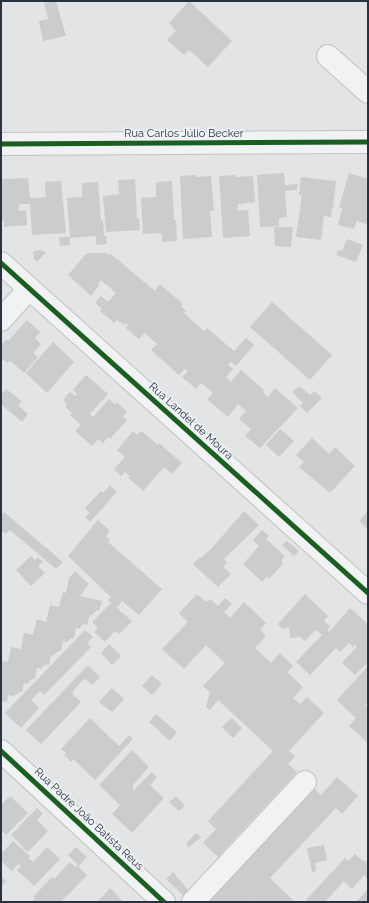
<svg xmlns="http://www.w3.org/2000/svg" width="369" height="903" viewBox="0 0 369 903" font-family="Raleway,sans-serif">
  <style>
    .building { fill: #caccce }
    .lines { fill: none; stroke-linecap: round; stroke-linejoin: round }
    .minor-casing { stroke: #c0c2c4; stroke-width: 24 }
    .tertiary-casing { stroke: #c0c2c4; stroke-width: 24 }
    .minor { stroke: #f1f2f3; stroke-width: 22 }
    .tertiary { stroke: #f1f2f3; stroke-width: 22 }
    .cycleway-casing { stroke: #eff2f6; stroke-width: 8 }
    .cycleway { stroke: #1b5e20; stroke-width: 5 }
    .labels { text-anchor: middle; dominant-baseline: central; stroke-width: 3.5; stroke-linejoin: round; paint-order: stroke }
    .street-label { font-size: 11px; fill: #29323f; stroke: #eff2f6 }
  </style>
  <rect width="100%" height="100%" fill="#e2e4e6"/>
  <!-- building -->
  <path class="building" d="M56 1 66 36 43 41 39 21 48 19 44 3Z
    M189 1 232 41 208 67 189 50 184 55 167 40 176 31 169 23Z
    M284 173 285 185 298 184 297 190 285 191 287 217 279 218V226L260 227 257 175Z
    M349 173 368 179V216L366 224 357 221 354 229 338 225 342 208 339 207Z
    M196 175V177L211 176 214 211H210L212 237 183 239 180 176Z
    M235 175V177L253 176 255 202 238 204V211L248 210 250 236 223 238 219 176Z
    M301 177 336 181 333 208H332L331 217 324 216 321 240 296 237 302 195H299Z
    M28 178 30 198 46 197 45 182 61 181 66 233 32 235 30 204H19V211L26 210 27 225 4 227V221H1V179Z
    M135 179 137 218H139L140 230 106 232 103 196 119 194 118 180Z
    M172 181 174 220H176L177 241 162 242V233L143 234 141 198 156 197V182Z
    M98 182 101 220H103L104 236H106L107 244 96 245V236L70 238V245L60 246 59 237H70L67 198 82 197V183Z
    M274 227H293L291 247 275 246Z
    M347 239 363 245 356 262 336 255 338 250 342 251Z
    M40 250 46 252 37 262 34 259 33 251Z
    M91 253H106L109 255 110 253 155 291 160 284 183 304 181 306 186 311 184 313 204 331 207 328 234 351 246 338 254 345 236 366 231 362 228 365 233 369 226 377 231 382 241 370 264 390 263 392 268 397 275 388 298 408 260 448 245 436 251 429 239 419 246 411 238 404 228 417 207 399 213 393 201 383 196 389 182 377 188 371 185 369 179 375 151 350 157 344 144 333 139 339 126 328 128 325 126 323 124 325 117 320 114 323 100 311 102 309 95 303 98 299 101 296 108 302 116 293 109 287 101 280 98 284 99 285 91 296 68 275 86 254Z
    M272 302 332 355 310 380 250 327Z
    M27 320 40 332 35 338 41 344 33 353 38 357 24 373 10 361 8 363 1 358V345L6 340 8 341Z
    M53 342 74 362 47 393 26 373Z
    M86 375 108 394 90 414 93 417 109 399 115 404 117 402 127 412 123 417 127 420 110 439 108 437 103 443 98 439 92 446 75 431 81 425 70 415 72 413 65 407 67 404 63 400 70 392 75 396 77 394 73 390Z
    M299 386 310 395 314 391 322 398 307 413 300 406 303 403 292 392Z
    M6 389 22 401 18 405 28 414 22 422 1 404V395Z
    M280 429 294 441 279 457 266 445Z
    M133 431 137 435 141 431 158 445 159 443 182 463 172 474 164 467 143 491 128 478 130 476 125 472 121 476 114 469 125 457 117 450Z
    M312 438 329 454 335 447 355 466 330 493 299 467 304 462 296 455Z
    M110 485 117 492 90 522 85 517 90 513 85 508 101 491 103 493Z
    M244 511 259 525 224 559 227 563 223 567 231 574 218 587 193 564 200 557 201 558 212 548Z
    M368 511V529L359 521Z
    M4 512 63 562 56 569 10 530 6 534 1 530V515Z
    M98 520 110 531 106 536 110 540 108 542 162 589 139 615 122 601 117 608 132 621 119 634 115 631 105 642 94 632 98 628 92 622 111 603 108 600 111 597 68 556Z
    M262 530 269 536 266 539 285 556 281 561 283 564 269 579 267 576 262 582 243 564 259 546 253 540Z
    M287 541 299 551 294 556 282 545Z
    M31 556 35 560 38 557 43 562 38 566 45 573 31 586 16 570Z
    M75 571 89 584 80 596 102 601 99 611 97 610 92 615H90L87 625 83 624 79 629 76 628 74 638H71L67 642 63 641 61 651H58L53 656 51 655 49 665 45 664 41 669 37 668 35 679H32L27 684 24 683 22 692H19L14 696 8 695 7 702 1 701V661L8 662 11 647 21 649 24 633 33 635 37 619 46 622 50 605 59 607 63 592 66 593 69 578Z
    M197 594 206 602 210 599 218 606 225 598 232 604 224 612 230 618 244 602 266 623 260 630 266 636 255 648 271 663 280 653 293 666 287 672 303 687 293 698 300 704 307 697 324 713 289 751 295 756 288 764 297 772 218 857 203 843 216 829 208 821 273 751 218 700 210 710 206 707 210 692 203 686 225 663 206 645 184 669 162 649 188 622 179 613Z
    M305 594 328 616 324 621 330 626 327 630 329 632 350 608 368 624V662L355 675 342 663 357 646 355 645 353 647 349 643 340 652 336 648 310 675 296 662 322 635 316 630 305 641 300 637 290 638 289 627 282 629 278 624Z
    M85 630 93 637 87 643 91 647 44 695 40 691 31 700 39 708 21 728 5 713Z
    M109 644 121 656 112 665 101 653Z
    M88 665 100 677 92 685 86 679 83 680 73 691 74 692 72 694 81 702 41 744 26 730Z
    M368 666V702L365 705 367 707 368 705V743L349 726 356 718 337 700Z
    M152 675 162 684 152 695 142 686Z
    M112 688 124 699 112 712 99 702Z
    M156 714 177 732 170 741 149 722Z
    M90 718 119 746 129 735 133 739 95 780 73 759 71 762 64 755 66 753 61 749Z
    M232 718 242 728 233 738 222 727Z
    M132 750 149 767 133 785V791L152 772 157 777 150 785 164 798 132 833 112 814 120 805 99 785Z
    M337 777 358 796 342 814 336 808 270 878 295 902H252L250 900 248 902H212L208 899 311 786 321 795Z
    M10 796 28 813 6 835 1 830V805Z
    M176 796 185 805 179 811 169 802Z
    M37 808 43 814 37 820 48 831 28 852 11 835Z
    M196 833 201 837 189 847 186 844Z
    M13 841 30 856 28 858 33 862 47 847 60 859 34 886 17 870 21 866 18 864 12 871 1 861V854Z
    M324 845 327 860 315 863 316 871 312 872 307 848Z
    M76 847 87 857 79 866 68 855Z
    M355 854 363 861 364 860 368 863V879L364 875 352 889 344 881 325 902H308L306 900 345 858 348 861Z
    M70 862 75 867 77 865 87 875 61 902H31L35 898 33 897 52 877 54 879Z
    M173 872 189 891 184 896 166 879Z
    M1 877 6 881 1 887Z
    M110 888 124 902H97Z
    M368 889V902H356Z"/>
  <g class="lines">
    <!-- minor casing -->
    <g class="minor-casing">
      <path id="minor" d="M328 56 368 92
        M1 144 368 142
        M1 320 29 289
        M193 902 305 782"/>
    </g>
    <!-- tertiary casing -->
    <g class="tertiary-casing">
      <path id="tertiary" d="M1 263 368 593
        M1 751 164 902"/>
    </g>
    <!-- minor -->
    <use href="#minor" class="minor"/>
    <!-- tertiary -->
    <use href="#tertiary" class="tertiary"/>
    <!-- cycleway casing -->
    <g class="cycleway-casing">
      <path id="cycleway" d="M1 144 368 142
        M1 263 368 593
        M1 751 164 902"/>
    </g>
    <!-- cycleway -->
    <use href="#cycleway" class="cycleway"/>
  </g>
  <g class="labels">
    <!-- street labels -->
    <g class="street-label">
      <text x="184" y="133">Rua Carlos Júlio Becker</text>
      <text transform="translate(191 421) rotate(42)">Rua Landel de Moura</text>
      <text transform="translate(89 819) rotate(43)">Rua Padre João Batista Reus</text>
    </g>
  </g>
  <!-- border -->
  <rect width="369" height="903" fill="none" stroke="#29323f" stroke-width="4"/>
</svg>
